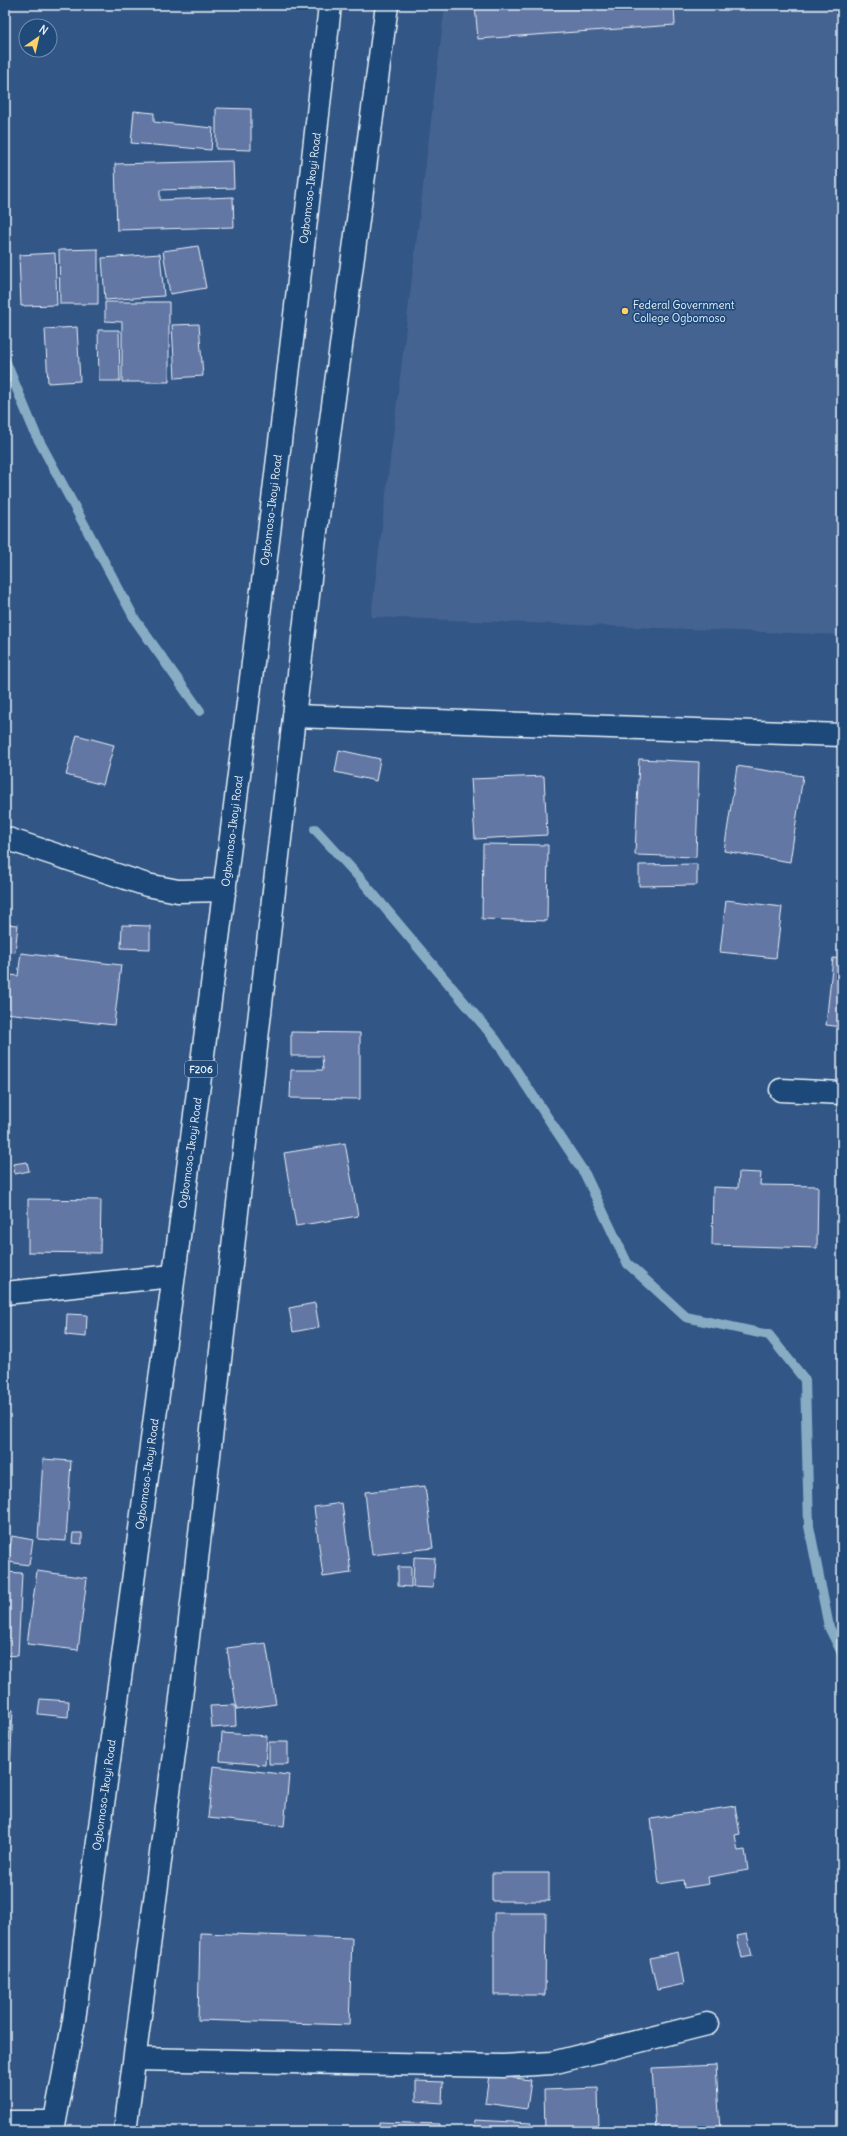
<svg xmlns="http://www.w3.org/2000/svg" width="847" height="2136" viewBox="0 0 847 2136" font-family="Delius,sans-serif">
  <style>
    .built { fill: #446391 }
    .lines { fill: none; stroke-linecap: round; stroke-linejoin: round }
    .stream { stroke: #87acc3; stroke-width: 10 }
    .building { fill: #6477a5; stroke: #e8f1f8 }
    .minor-casing { stroke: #e8f1f8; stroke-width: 25 }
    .major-casing { stroke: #e8f1f8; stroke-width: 25 }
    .minor { stroke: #1f4a7a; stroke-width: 22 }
    .major { stroke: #1f4a7a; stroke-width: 22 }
    .poi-dot { fill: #ffd166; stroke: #1f4a7a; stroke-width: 1.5 }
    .labels { text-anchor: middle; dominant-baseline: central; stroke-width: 3.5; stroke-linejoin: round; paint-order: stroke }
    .shield { fill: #1f4a7a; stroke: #acbfd2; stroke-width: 1 }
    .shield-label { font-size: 10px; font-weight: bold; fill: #e8f1f8 }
    .street-label { font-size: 11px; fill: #e8f1f8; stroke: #1f4a7a }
    .poi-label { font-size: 11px; fill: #e8f1f8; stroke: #1f4a7a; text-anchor: start }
  </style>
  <rect width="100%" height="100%" fill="#325686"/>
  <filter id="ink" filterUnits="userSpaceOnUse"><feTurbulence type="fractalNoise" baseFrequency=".025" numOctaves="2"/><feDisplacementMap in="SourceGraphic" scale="8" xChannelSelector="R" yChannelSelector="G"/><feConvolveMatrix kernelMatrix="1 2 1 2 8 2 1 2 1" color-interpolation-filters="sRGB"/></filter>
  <g filter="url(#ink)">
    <!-- built -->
    <path class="built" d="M445 5H842V635L371 617Z"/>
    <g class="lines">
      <!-- stream -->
      <path class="stream" d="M5 360 36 435 136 621 200 711
        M315 829 359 877 496 1040 585 1174 627 1263 686 1317 769 1335 805 1380 809 1526 829 1627 842 1653"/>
    </g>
    <!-- building -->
    <path class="building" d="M475 5H674L675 25 478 39Z
      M216 108 251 109V150L216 149Z
      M134 111 154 113V122L213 128 211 150 131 143Z
      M233 161 234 188 160 190V200L233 197 234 227 117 230 115 164Z
      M198 246 206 288 170 294 163 251Z
      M98 249V304H60L59 250Z
      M55 253 57 305 21 306 19 255Z
      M160 254 164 296 105 300 102 258Z
      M105 302H169V382H122V322L105 321Z
      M199 324 203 376 175 378 172 325Z
      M77 327 80 381 48 383 45 329Z
      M98 330H119L120 381H99Z
      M77 735 114 745 103 785 66 775Z
      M339 750 380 759 376 781 335 772Z
      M639 759 699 762 696 857 635 855Z
      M737 766 803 776 790 862 724 851Z
      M544 776 547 835 475 839 471 779Z
      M483 844 548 845 547 921 482 919Z
      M697 864V885L639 886V865Z
      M726 900 782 907 776 958 720 952Z
      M5 924 18 925 15 952 5 951Z
      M122 925 150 926V949L121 948Z
      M21 953 121 965 114 1025 5 1013V974L18 976Z
      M833 958 842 959V1027L826 1025Z
      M291 1032 360 1033V1099L290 1098 291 1070H323L322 1056H291Z
      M345 1143 358 1216 296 1226 284 1153Z
      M27 1162 29 1171 15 1174 13 1164Z
      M739 1172 761 1173 760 1185 818 1186 817 1248 712 1245 713 1187 738 1188Z
      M28 1199 101 1200 100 1253 28 1252Z
      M315 1303 319 1327 293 1332 289 1308Z
      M67 1314 87 1315 86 1337 66 1335Z
      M43 1459 71 1461 66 1541 38 1539Z
      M5 1480H7L6 1556H5Z
      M425 1486 433 1548 372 1555 365 1492Z
      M342 1503 351 1573 323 1577 314 1507Z
      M73 1533H82V1544L72 1543Z
      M12 1536 33 1540 29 1565 8 1562Z
      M414 1557 435 1558 433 1588 413 1587Z
      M398 1567H411V1587L398 1586Z
      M37 1571 87 1578 78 1650 27 1644Z
      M5 1572 22 1573 18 1656 5 1655Z
      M266 1643 276 1704 237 1710 227 1648Z
      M40 1699 69 1701 68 1717 38 1714Z
      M235 1705 236 1726 212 1728 210 1706Z
      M5 1710H13L10 1770H5Z
      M222 1733 267 1736 265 1765 220 1761Z
      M269 1742H288V1764H269Z
      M213 1766 289 1775 284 1826 208 1818Z
      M735 1806 740 1834 735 1835 738 1851 745 1850 748 1870 708 1877 709 1884 684 1888 683 1880 659 1884 651 1819Z
      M492 1873H549V1901H492Z
      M494 1913H546L545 1995H494Z
      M200 1933 352 1938 349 2025 198 2020Z
      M747 1934 752 1956 742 1958 737 1936Z
      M678 1952 684 1984 657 1990 650 1958Z
      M716 2065 720 2131H656L652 2068Z
      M489 2075 531 2080 527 2109 485 2103Z
      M416 2081 443 2082 442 2103 416 2101Z
      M598 2088 599 2131H545L544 2090Z
      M474 2120 531 2123V2131H473Z
      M379 2122 439 2124V2131H379Z
      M272 2128V2131H253Z"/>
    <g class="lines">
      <!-- minor casing -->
      <g class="minor-casing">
        <path id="minor" d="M294 716 842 735
          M5 838 147 885 178 891 225 890
          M781 1090 842 1093
          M5 1293 173 1276
          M135 2059 503 2066 552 2063 707 2024
          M5 2122H54"/>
      </g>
      <!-- major casing -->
      <g class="major-casing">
        <path id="major" d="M53 2131 74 2020C164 1349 257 678 330 5
          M125 2131 180 1707 312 561 387 5"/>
      </g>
      <!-- minor -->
      <use href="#minor" class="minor"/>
      <!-- major -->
      <use href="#major" class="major"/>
    </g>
  </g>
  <!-- markers -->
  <circle class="poi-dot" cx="625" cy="311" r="4"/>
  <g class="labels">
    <!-- shield labels -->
    <rect class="shield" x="185" y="1061" width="32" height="16" rx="3"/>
    <g class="shield-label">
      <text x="201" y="1069">F206</text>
    </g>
    <!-- street labels -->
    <g class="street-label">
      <text transform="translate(310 188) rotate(-83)">Ogbomoso-Ikoyi Road</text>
      <text transform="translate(271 510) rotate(-83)">Ogbomoso-Ikoyi Road</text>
      <text transform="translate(232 831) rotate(-83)">Ogbomoso-Ikoyi Road</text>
      <text transform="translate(190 1153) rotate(-82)">Ogbomoso-Ikoyi Road</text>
      <text transform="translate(147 1474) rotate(-82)">Ogbomoso-Ikoyi Road</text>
      <text transform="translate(104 1795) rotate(-82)">Ogbomoso-Ikoyi Road</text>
    </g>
    <!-- poi labels -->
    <g class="poi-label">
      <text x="633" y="305">Federal Government<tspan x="633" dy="13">College Ogbomoso</tspan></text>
    </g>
  </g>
  <!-- margin -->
  <rect width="847" height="2136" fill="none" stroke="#1f4a7a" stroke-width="20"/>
  <rect x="10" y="10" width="827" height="2116" fill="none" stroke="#e8f1f8" stroke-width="1.5" filter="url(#ink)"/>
  <!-- north arrow -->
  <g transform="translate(38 38) rotate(34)"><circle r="19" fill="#1f4a7a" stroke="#6f8dac"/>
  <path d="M0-3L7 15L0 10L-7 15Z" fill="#ffd166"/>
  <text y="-6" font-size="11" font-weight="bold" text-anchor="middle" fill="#e8f1f8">N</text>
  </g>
</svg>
